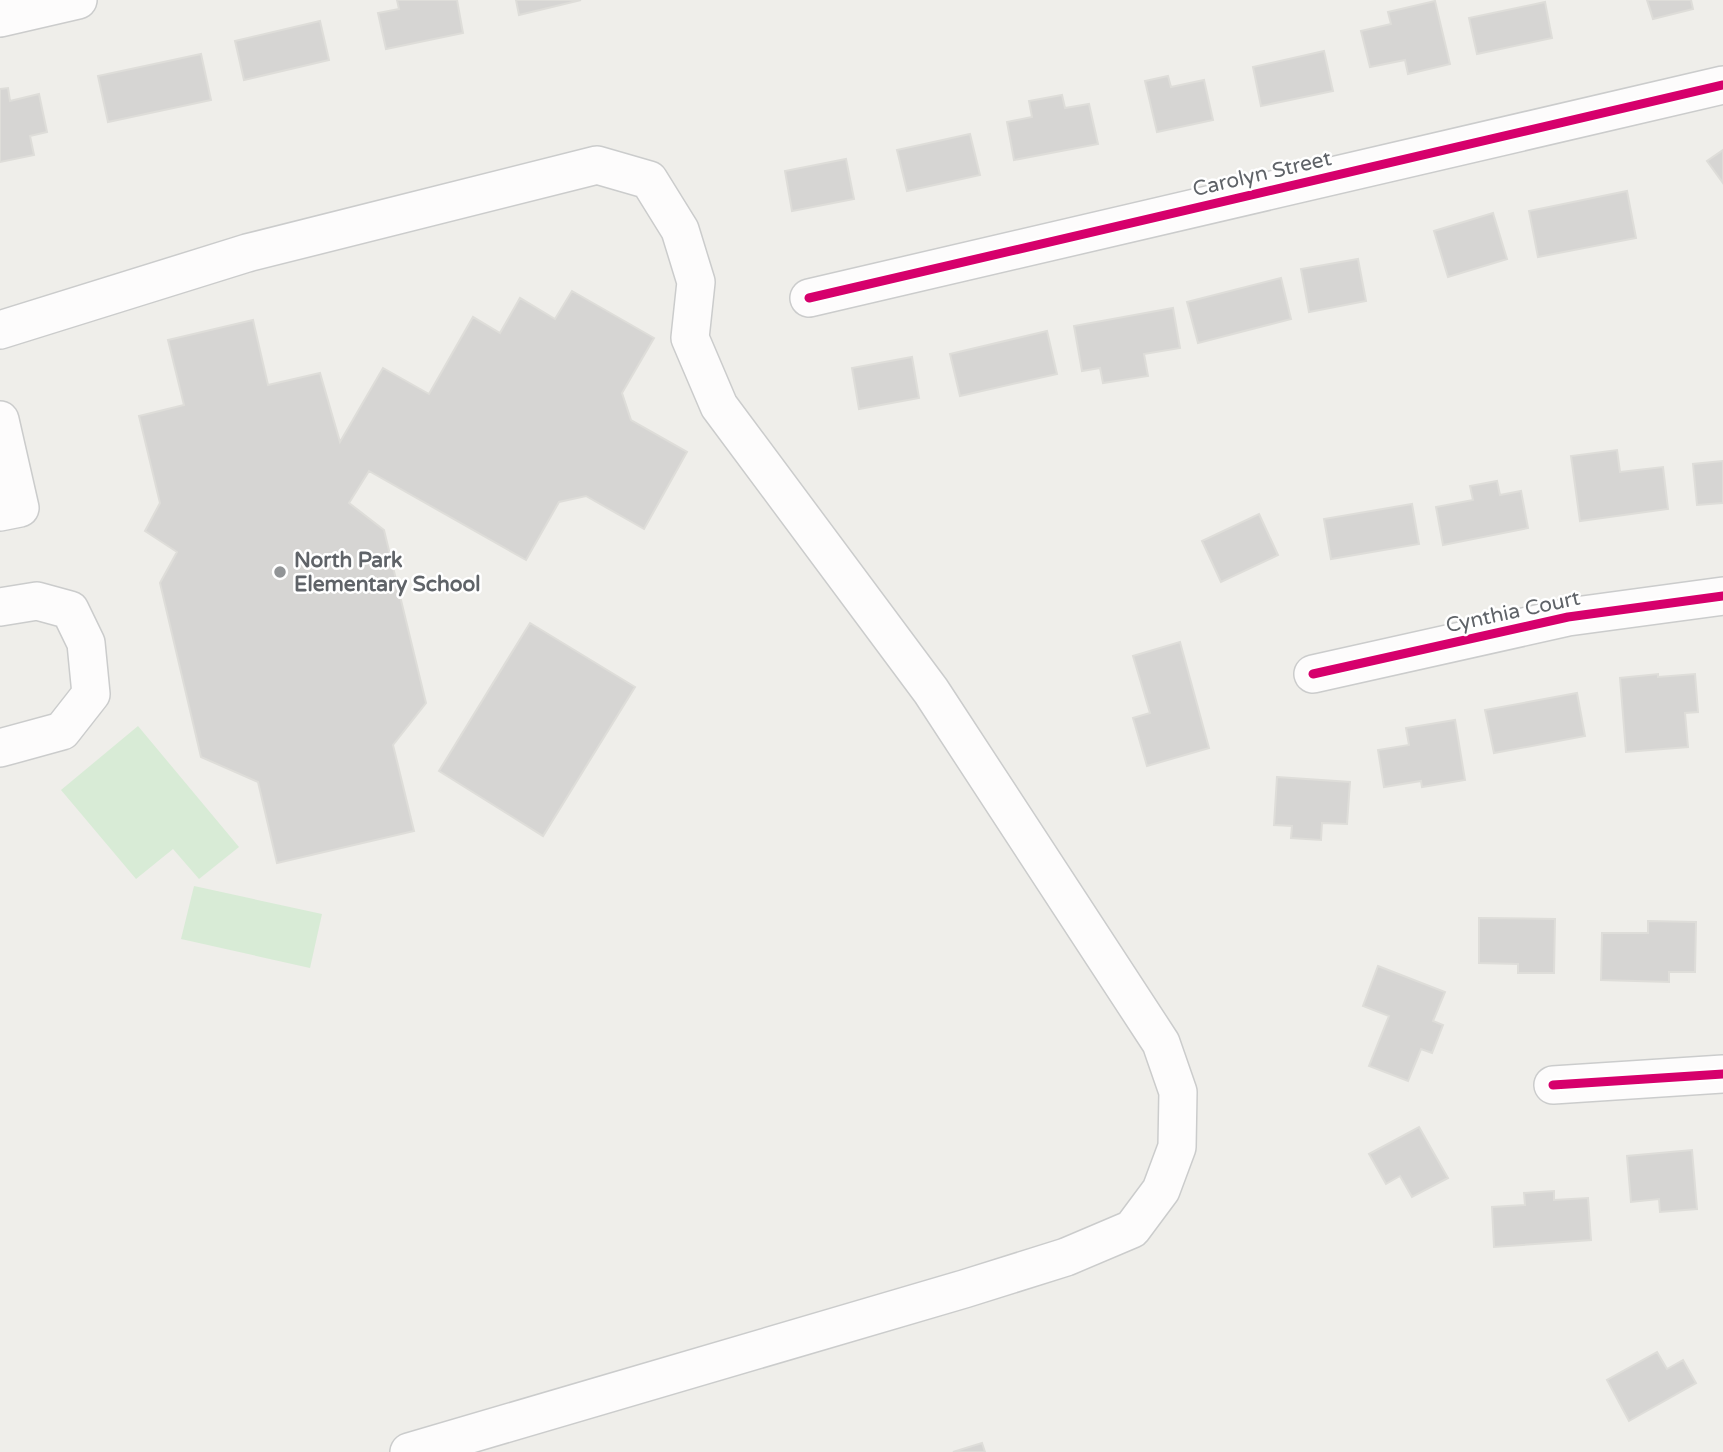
<svg xmlns="http://www.w3.org/2000/svg" width="1723" height="1452" viewBox="0 0 1723 1452" font-family="'Varela Round',sans-serif">
  <style>
    .green { fill: #d8ebd6 }
    .building { fill: #d6d5d3; stroke: #deddd9; stroke-width: 2 }
    .lines { fill: none; stroke-linecap: round; stroke-linejoin: round }
    .minor-casing { stroke: #cbcccc; stroke-width: 40 }
    .minor { stroke: #fdfcfc; stroke-width: 37 }
    .cycleway-casing { stroke: #fff; stroke-width: 13 }
    .cycleway { stroke: #d6006c; stroke-width: 9 }
    .poi-dot { fill: #919496; stroke: #fff; stroke-width: 2.5 }
    .labels { text-anchor: middle; dominant-baseline: central; stroke-width: 5; stroke-linejoin: round; paint-order: stroke }
    .street-label { font-size: 21px; fill: #5f6368; stroke: #fff }
    .poi-label { font-size: 21px; font-weight: bold; fill: #5f6368; stroke: #fff; text-anchor: start }
  </style>
  <rect width="100%" height="100%" fill="#efeeea"/>
  <!-- green -->
  <path class="green" d="M138 726 239 847 199 879 173 849 136 879 61 790Z
    M194 886 322 914 310 968 181 939Z"/>
  <!-- building -->
  <path class="building" d="M397 0H457L463 33 386 49 378 13 399 9Z
    M516 0H581L519 15Z
    M1647 0H1691L1693 9 1653 19Z
    M1435 1 1450 64 1408 74 1405 60 1370 67 1361 31 1391 24 1388 12Z
    M1545 2 1552 38 1477 54 1469 18Z
    M320 21 329 60 244 80 235 41Z
    M1324 51 1333 91 1261 106 1253 67Z
    M201 54 211 100 108 122 98 76Z
    M1168 76 1171 87 1204 80 1213 120 1157 132 1145 81Z
    M8 88 10 101 39 94 47 132 30 136 34 155 0 162V89Z
    M1062 95 1065 108 1089 104 1098 144 1014 160 1007 122 1032 117 1029 101Z
    M970 134 980 175 907 191 897 150Z
    M1723 150V183L1707 161Z
    M846 159 854 199 792 211 785 171Z
    M1627 191 1636 238 1538 257 1529 211Z
    M1493 213 1507 259 1448 277 1434 231Z
    M1358 259 1366 301 1309 312 1301 269Z
    M1281 278 1291 319 1198 343 1187 302Z
    M572 291 654 338 622 393 631 420 687 452 644 529 586 496 559 502 526 560 369 471 349 503 384 530 426 703 393 745 414 831 277 863 258 782 201 757 160 583 177 552 145 531 160 503 139 416 184 405 168 340 253 320 268 385 320 373 340 442 383 368 429 394 473 317 500 333 520 298 555 319Z
    M1173 308 1180 348 1144 354 1148 376 1103 383 1100 368 1082 371 1074 326Z
    M1047 331 1057 374 960 396 950 354Z
    M912 357 919 398 859 409 852 368Z
    M1617 450 1620 472 1663 467 1668 509 1580 521 1571 456Z
    M1723 461V503L1697 505 1693 464Z
    M1497 481 1500 495 1521 491 1528 528 1443 545 1436 507 1473 500 1470 486Z
    M1412 504 1419 544 1331 559 1324 519Z
    M1259 514 1278 555 1221 582 1202 541Z
    M530 623 635 687 543 836 439 771Z
    M1180 642 1209 748 1147 766 1133 718 1150 713 1133 656Z
    M1658 674V677L1695 674 1698 712 1685 713 1688 747 1626 752 1620 678Z
    M1577 693 1585 736 1494 753 1485 710Z
    M1455 720 1465 780 1422 787 1421 781 1384 787 1378 750 1409 745 1406 728Z
    M1277 777 1350 782 1347 824 1322 823 1321 840 1291 838 1292 826 1274 825Z
    M1479 918 1555 919 1554 973H1518V964L1479 963Z
    M1648 921 1696 922 1695 972H1669V982L1601 980 1602 933H1648Z
    M1378 966 1445 992 1433 1021 1443 1025 1432 1053 1421 1049 1408 1081 1369 1066 1389 1016 1363 1006Z
    M1419 1127 1448 1178 1412 1197 1400 1176 1386 1184 1369 1154Z
    M1692 1150 1697 1209 1660 1212 1659 1199 1631 1202 1627 1156Z
    M1554 1191V1200L1588 1198 1591 1240 1494 1247 1492 1207 1525 1205 1524 1193Z
    M1657 1352 1667 1369 1683 1360 1696 1383 1629 1421 1607 1380Z
    M982 1443 985 1452H953Z"/>
  <g class="lines">
    <!-- minor casing -->
    <g class="minor-casing">
      <path id="minor" d="M0 18 78 0
        M809 298 1723 85
        M0 330 247 253 597 165 649 180 680 230 696 282 690 338 719 406 931 691 1161 1043 1178 1092 1177 1147 1161 1190 1132 1229 1066 1257 964 1289 409 1452
        M0 420 20 508 0 512
        M0 607 37 601 70 610 86 643 91 694 62 731 0 748
        M1313 674 1568 617 1723 596
        M1553 1085 1723 1074"/>
    </g>
    <!-- minor -->
    <use href="#minor" class="minor"/>
    <!-- cycleway casing -->
    <g class="cycleway-casing">
      <path id="cycleway" d="M809 298 1723 85
        M1313 674 1568 617 1723 596
        M1553 1085 1723 1074"/>
    </g>
    <!-- cycleway -->
    <use href="#cycleway" class="cycleway"/>
  </g>
  <!-- markers -->
  <circle class="poi-dot" cx="280" cy="572" r="7"/>
  <g class="labels">
    <!-- street labels -->
    <g class="street-label">
      <text transform="translate(1262 174) rotate(-13)">Carolyn Street</text>
      <text transform="translate(1513 612) rotate(-12)">Cynthia Court</text>
    </g>
    <!-- poi labels -->
    <g class="poi-label">
      <text x="294" y="560">North Park<tspan x="294" dy="24">Elementary School</tspan></text>
    </g>
  </g>
</svg>
